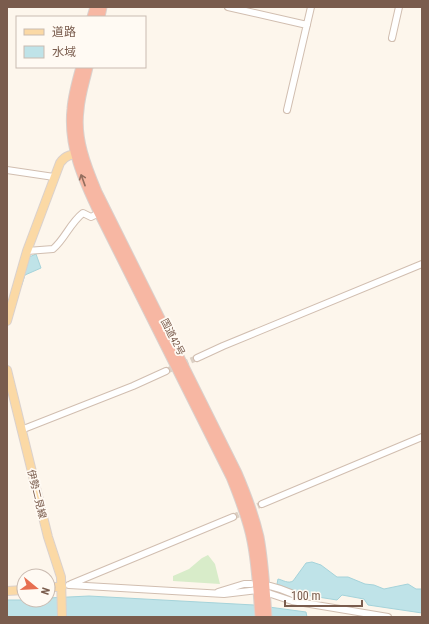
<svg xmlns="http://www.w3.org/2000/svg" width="429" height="624" viewBox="0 0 429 624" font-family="'Roboto Condensed','Noto Sans JP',sans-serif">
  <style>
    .green { fill: #d8ecc9 }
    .water { fill: #bfe3e8; stroke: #a5d3da }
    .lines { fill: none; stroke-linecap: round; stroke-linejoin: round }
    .minor-tunnel { stroke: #dcd0c4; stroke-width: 6; stroke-dasharray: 6 3; stroke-linecap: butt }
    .minor-casing { stroke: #d1beb0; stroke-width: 8 }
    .major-casing { stroke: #dad1cd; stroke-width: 10 }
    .highway-casing { stroke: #dad1cd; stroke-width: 11 }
    .minor { stroke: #fff; stroke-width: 6 }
    .major { stroke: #fbd9a5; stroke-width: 8 }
    .highway { stroke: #f7b7a3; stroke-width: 9 }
    .oneway { stroke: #936e5e }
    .labels { text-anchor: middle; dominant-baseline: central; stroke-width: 3.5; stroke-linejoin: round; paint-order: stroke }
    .street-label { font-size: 10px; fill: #7a5c4d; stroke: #fffaf3 }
  </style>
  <rect width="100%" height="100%" fill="#fdf6ec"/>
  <!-- green -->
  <path class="green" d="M208 555 215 564 220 584 173 581V576L189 569 202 558Z"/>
  <!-- water -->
  <path class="water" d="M36 254 41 268 25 275 21 287H18L27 258Z
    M312 562 321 565 337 577H348L365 584 374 585 384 589 408 584 416 589H422V613L368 605 364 599 342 595 337 600 305 595 277 584 278 579C283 580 288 584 293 581L306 563Z
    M89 596 254 605 306 612 307 617H7V600H48V598Z"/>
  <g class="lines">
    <!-- minor-tunnel -->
    <path class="minor-tunnel" d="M166 371 197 358
      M233 517 262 504"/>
    <!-- minor casing -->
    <g class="minor-casing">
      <path id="minor" d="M228 7 307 25
        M392 38 399 7
        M287 110 311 7
        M7 170 54 177
        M27 251 53 249C65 239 70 223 83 213L91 217 99 213
        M197 358 223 346 422 264
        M21 430 133 386 166 371
        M262 504 422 437
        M71 584 233 517
        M69 585 224 594 258 590
        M270 586C282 589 296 594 305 602
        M218 592 244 584H251
        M265 592 292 601 388 617"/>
    </g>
    <!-- major casing -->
    <g class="major-casing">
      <path id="major" d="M7 321 27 251 60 163C65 155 72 154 82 154
        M7 370 48 537 61 577 62 617
        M48 587H62
        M7 591 24 590"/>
    </g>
    <!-- highway casing -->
    <g class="highway-casing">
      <path id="highway" d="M92 17 95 7
        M100 17 102 7
        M81 67C77 81 73 95 72 109 68 146 83 180 99 213L231 477C239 497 248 519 252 541 257 566 258 592 260 617
        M88 67C85 81 80 95 79 110 75 138 86 166 97 192L237 473C246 494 254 515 259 537 264 564 265 590 267 617"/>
    </g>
    <!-- minor -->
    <use href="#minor" class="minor"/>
    <!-- major -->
    <use href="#major" class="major"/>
    <!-- highway -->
    <use href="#highway" class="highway"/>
  </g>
  <!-- one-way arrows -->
  <defs><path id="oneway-shaft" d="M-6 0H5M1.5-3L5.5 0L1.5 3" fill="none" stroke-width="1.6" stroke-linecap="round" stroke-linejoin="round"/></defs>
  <use class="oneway" href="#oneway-shaft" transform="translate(83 180) rotate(-110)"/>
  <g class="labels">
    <!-- street labels -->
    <g class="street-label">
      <text transform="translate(173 337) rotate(63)">国道42号</text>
      <text transform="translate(37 494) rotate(76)">伊勢二見線</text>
    </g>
  </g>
  <!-- border -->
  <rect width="429" height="624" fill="none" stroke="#7a5c4d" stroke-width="16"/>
  <!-- legend -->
  <rect x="16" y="16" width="130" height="52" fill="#fffaf3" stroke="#cabbb1"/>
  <rect x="24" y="29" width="20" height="6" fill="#fbd9a5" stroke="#cabbb1"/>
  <text x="52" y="36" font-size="12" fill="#7a5c4d">道路</text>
  <rect x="24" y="46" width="20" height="12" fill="#bfe3e8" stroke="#cabbb1"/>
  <text x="52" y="56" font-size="12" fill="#7a5c4d">水域</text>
  <!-- north arrow -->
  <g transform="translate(36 588) rotate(108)"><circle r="19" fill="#fffaf3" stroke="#cabbb1"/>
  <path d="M0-3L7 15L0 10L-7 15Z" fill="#e76f51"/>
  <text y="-6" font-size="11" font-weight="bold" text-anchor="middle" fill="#7a5c4d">N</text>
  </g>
  <!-- scale -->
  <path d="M285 600v6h77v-6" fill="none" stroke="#7a5c4d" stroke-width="2"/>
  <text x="291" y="600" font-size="12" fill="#7a5c4d" stroke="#fffaf3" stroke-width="3" paint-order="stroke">100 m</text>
</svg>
